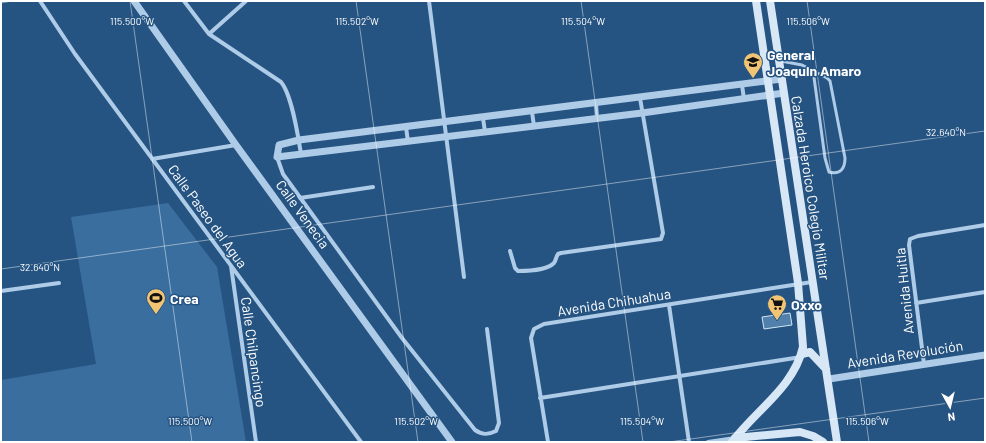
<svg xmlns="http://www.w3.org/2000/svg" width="986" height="443" viewBox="0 0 986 443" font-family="Barlow,sans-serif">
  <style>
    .pitch { fill: #3a6e9f }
    .building { fill: #5280ac; stroke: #d1e4f5 }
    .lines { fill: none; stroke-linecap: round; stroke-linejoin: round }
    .service { stroke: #aecbe7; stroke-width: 3 }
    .minor { stroke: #aecbe7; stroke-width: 4 }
    .tertiary { stroke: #aecbe7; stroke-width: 7 }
    .secondary { stroke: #d8e7f6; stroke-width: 8 }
    .ticks { fill: none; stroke: #fff; stroke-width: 1; stroke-opacity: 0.45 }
    .labels { text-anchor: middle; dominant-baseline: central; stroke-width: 3; stroke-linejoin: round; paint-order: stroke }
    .poi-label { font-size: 14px; font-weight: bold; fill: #fff; stroke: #265482; text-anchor: start }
    .street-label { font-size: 14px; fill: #fff; stroke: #265482 }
    .ticks-label { font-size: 10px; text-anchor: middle; fill: #fff; stroke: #265482; stroke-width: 3; stroke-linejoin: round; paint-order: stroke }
  </style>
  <rect width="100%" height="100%" fill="#265482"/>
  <!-- pitch -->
  <path class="pitch" d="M168 203 217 267 246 442H1V380L96 364 71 217Z"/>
  <!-- building -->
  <path class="building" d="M790 313 792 325 764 329 762 317Z"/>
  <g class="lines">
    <!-- service -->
    <path class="service" d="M781 61 802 65 827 78 830 81 845 158C845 169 840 175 829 172L825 158 813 70"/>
    <!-- minor -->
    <path class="minor" d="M40 1 75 54 361 442
      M184 1 209 34 281 82C292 95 298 136 301 154
      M429 1 464 277
      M209 34 246 1
      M742 85 744 99
      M596 104 597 118
      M532 112 534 126
      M483 118 485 132
      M406 127 408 142
      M277 157 283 174 402 338 475 430C482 435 488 435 496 431L499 423 487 329
      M152 159 236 145
      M300 198 373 187
      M510 251 515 268 518 271C527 271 547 270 554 263 556 260 556 257 558 254L561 253 661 239 663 233 640 98
      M231 266 256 442
      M1 291 59 283
      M916 303 985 292
      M669 305 689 442
      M924 364 909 245 910 239 918 236 985 225
      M540 398 801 357
      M548 442 531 338 534 329 544 324 812 282
      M708 442 735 438"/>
    <!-- tertiary -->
    <path class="tertiary" d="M134 1 236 145 452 442
      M782 79 299 140 279 145 277 157 642 113 784 93
      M829 379 985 355"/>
    <!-- secondary -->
    <path class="secondary" d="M770 1 837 442
      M802 354 810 352 826 369
      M735 438 800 432 813 436 823 442
      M732 442C756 410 794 387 803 347L798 283 756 1"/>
  </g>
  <!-- ticks -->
  <path class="ticks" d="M130 1 192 442M356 1 418 442M581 1 643 442M807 1 869 442M1 3 12 1M1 269 985 131M669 442 985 398"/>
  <!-- icons -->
  <defs>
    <g id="school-pin" transform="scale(1)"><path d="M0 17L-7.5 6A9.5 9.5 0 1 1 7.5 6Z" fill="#f0c473" stroke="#265482"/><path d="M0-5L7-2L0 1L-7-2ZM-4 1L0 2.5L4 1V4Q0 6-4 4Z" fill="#111"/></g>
    <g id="stadium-pin" transform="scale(1)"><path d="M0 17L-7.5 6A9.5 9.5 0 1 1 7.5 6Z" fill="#f0c473" stroke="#265482"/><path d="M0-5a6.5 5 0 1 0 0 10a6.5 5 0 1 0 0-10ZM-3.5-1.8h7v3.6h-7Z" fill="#111"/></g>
    <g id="supermarket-pin" transform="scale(1)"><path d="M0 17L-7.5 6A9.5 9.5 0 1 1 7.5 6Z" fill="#f0c473" stroke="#265482"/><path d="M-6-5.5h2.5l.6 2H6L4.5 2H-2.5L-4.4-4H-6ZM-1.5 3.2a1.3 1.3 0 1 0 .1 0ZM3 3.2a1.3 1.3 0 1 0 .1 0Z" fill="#111"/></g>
  </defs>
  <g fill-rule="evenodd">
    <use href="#school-pin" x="753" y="62"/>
    <use href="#stadium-pin" x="156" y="298"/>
    <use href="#supermarket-pin" x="777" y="304"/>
  </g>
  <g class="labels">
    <!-- poi labels -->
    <g class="poi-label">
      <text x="767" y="54">General<tspan x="767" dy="16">Joaquin Amaro</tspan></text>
      <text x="170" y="298">Crea</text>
      <text x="791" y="304">Oxxo</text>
    </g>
    <!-- street labels -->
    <g class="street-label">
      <text transform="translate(811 188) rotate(81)">Calzada Heroico Colegio Militar</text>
      <text transform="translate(303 214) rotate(54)">Calle Venecia</text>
      <text transform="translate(208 216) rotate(54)">Calle Paseo del Agua</text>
      <text transform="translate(904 291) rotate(-96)">Avenida Huitla</text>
      <text transform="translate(614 302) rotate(-9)">Avenida Chihuahua</text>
      <text transform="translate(254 352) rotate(82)">Calle Chilpancingo</text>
      <text transform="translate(905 354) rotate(-9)">Avenida Revolución</text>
    </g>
  </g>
  <g class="ticks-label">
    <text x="132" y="25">115.500°W</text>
    <text x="357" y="25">115.502°W</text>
    <text x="583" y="25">115.504°W</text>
    <text x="808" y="25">115.506°W</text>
    <text x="946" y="136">32.640°N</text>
    <text x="40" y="271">32.640°N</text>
    <text x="190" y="425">115.500°W</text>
    <text x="416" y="425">115.502°W</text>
    <text x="642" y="425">115.504°W</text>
    <text x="867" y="425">115.506°W</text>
  </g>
  <!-- border -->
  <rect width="986" height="443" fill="none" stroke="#ffffff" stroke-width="4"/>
  <!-- north arrow -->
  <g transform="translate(950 407) rotate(172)" stroke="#265482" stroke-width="3" paint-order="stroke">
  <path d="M0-3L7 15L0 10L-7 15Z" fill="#ffffff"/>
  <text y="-6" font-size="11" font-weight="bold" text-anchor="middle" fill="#ffffff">N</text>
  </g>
</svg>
